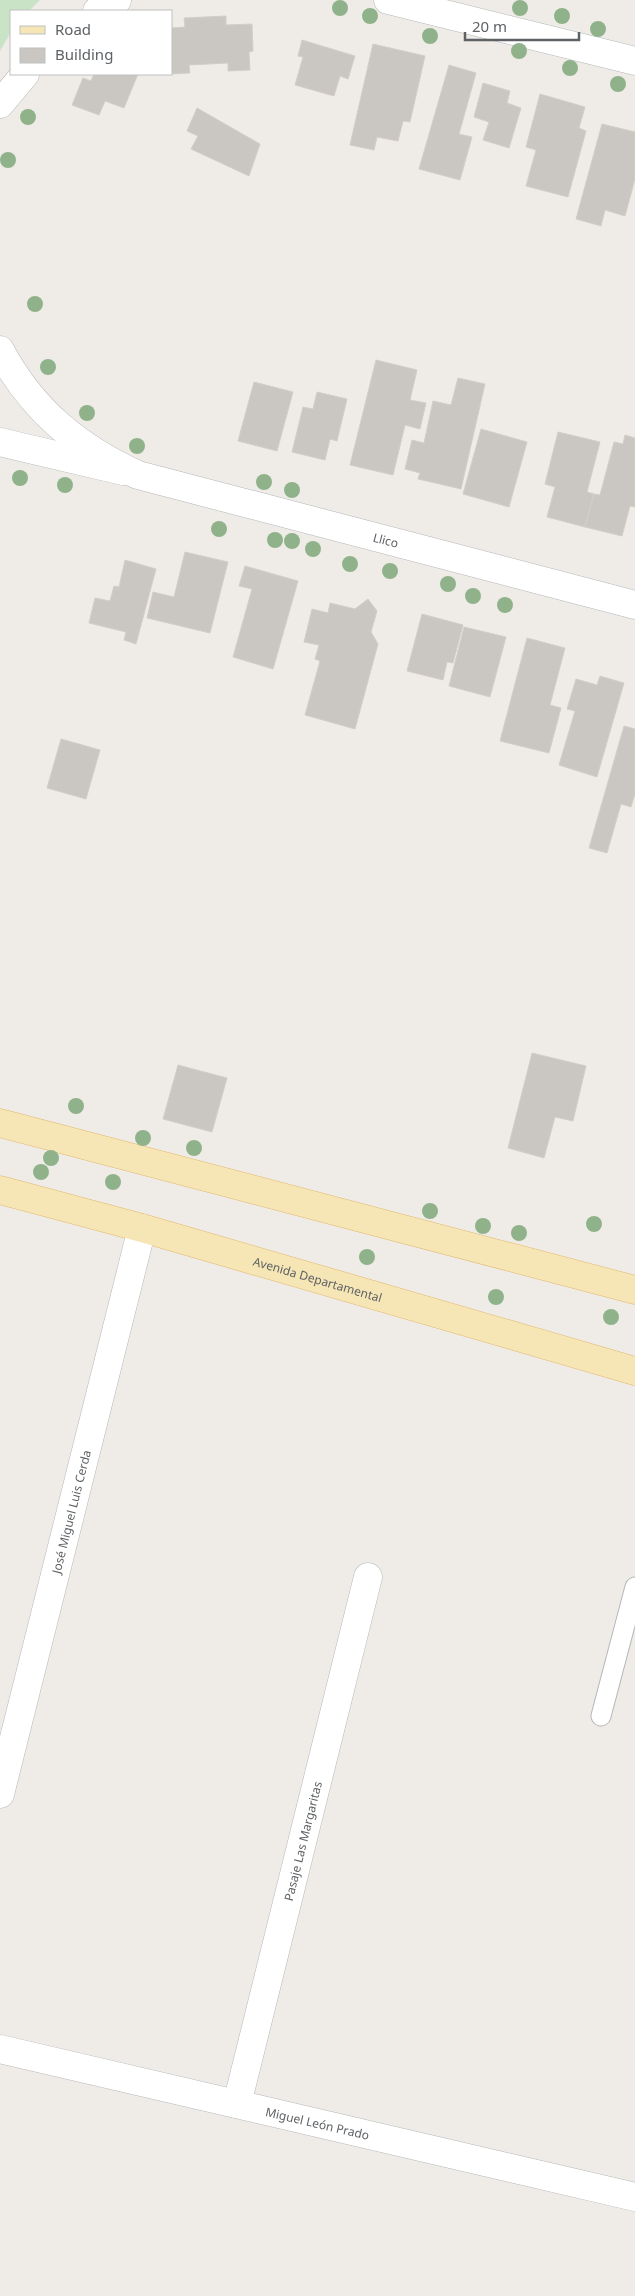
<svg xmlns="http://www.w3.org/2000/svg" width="635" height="2296" viewBox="0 0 635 2296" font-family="'Noto Sans',sans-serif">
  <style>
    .green { fill: #c9e3c7 }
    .building { fill: #cac7c3; stroke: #d3cec6 }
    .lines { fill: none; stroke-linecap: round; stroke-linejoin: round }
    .lane-casing { stroke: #b4b7ba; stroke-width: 21 }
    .street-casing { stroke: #b4b7ba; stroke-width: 29 }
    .secondary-casing { stroke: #b3b6ba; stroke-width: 29 }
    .primary-casing { stroke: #e2b66d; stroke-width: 29 }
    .lane { stroke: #fff; stroke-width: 19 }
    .street { stroke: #fff; stroke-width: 28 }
    .secondary { stroke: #fff; stroke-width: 28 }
    .primary { stroke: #f6e6b5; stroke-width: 28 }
    .tree { fill: #90b28b }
    .labels { text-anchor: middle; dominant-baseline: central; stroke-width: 4; stroke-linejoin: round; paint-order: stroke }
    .street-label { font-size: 12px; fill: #5e6265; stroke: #fff }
  </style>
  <rect width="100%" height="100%" fill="#efece7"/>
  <!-- green -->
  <path class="green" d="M0 0H40L29 11H11V32L0 51Z"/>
  <!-- building -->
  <path class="building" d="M226 16V25L252 24 253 51 249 52 250 70 228 71V63L189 65 190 73 171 74V28L185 27 184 18Z
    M302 40 355 56 348 79 340 76 334 96 295 85 303 57 298 56Z
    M373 44 425 56 410 122 403 121 398 141 377 137 374 150 350 145Z
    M449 65 476 73 459 134 472 137 460 180 419 169Z
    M94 74H138L124 108 105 101 99 115 72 105 83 78 91 81Z
    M483 83 510 91 507 103 521 108 509 148 483 140 489 122 474 117Z
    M540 94 585 107 579 128 586 131 568 197 526 186 536 150 526 147Z
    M197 108 260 144 249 176 191 149 198 136 187 131Z
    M602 124 635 132V179L625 216 605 210 601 226 576 219Z
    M376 360 417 370 410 400 426 403 420 429 405 425 393 475 350 465Z
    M458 378 485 384 461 489 418 479 420 473 405 469 412 440 424 443 433 401 451 405Z
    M254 382 293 392 277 451 238 441Z
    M317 392 347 399 337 441 330 439 325 460 292 452 303 407 313 409Z
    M481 429 527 442 509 507 463 494Z
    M558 432 600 442 587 492 594 494 585 527 547 517 555 487 545 484Z
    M625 435 635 438V507L630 506 622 536 585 527 594 494 600 495 614 442 623 444Z
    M185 552 228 562 210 633 147 618 153 592 174 597Z
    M125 560 156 569 136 644 124 640 126 632 89 623 95 598 110 601 114 586 119 587Z
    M245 566 298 581 273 669 233 657 252 589 239 586Z
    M368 599 377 611 371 632 378 644 355 729 305 715 320 661 315 659 319 645 304 642 312 609 328 613 330 603 355 609Z
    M422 614 463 625 453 663 447 662 443 680 407 671Z
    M464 627 506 637 490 697 449 686Z
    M527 638 565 648 550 705 561 708 549 753 500 741Z
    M600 676 624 683 597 777 559 765 575 711 567 709 576 679 597 685Z
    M624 726 635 729V794L631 807 621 804 607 853 589 848Z
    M61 739 100 750 86 799 47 788Z
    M532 1053 586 1066 573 1121 555 1117 544 1158 508 1148Z
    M178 1065 227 1078 212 1132 163 1119Z"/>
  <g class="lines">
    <!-- lane casing -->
    <g class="lane-casing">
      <path id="lane" d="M601 1716 635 1587"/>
    </g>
    <!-- street casing -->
    <g class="street-casing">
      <g id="street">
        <path d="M388 0 635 61"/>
        <path d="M97 11 117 0"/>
        <path d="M0 104 25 74"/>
        <path d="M0 442 123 471"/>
        <path id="s1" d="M0 1794 142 1228"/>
        <path id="s2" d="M0 2049 635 2197"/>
        <path id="s3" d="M237 2104 368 1577"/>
      </g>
    </g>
    <!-- secondary casing -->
    <g class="secondary-casing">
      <g id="secondary">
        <path id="s4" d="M0 350C32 410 77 447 138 475L635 605"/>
      </g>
    </g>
    <!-- primary casing -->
    <g class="primary-casing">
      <g id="primary">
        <path d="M0 1123 635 1290"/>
        <path id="s5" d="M0 1190 142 1228 635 1371"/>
      </g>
    </g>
    <!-- lane -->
    <use href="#lane" class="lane"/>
    <!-- street -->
    <use href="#street" class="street"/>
    <!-- secondary -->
    <use href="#secondary" class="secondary"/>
    <!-- primary -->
    <use href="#primary" class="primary"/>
  </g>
  <!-- trees -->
  <g class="tree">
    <circle cx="340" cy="8" r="8"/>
    <circle cx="520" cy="8" r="8"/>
    <circle cx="370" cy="16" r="8"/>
    <circle cx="562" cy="16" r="8"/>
    <circle cx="598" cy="29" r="8"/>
    <circle cx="430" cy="36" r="8"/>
    <circle cx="519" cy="51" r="8"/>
    <circle cx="570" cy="68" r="8"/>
    <circle cx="618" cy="84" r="8"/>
    <circle cx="28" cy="117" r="8"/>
    <circle cx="8" cy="160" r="8"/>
    <circle cx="35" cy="304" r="8"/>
    <circle cx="48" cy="367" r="8"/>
    <circle cx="87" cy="413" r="8"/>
    <circle cx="137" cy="446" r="8"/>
    <circle cx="20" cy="478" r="8"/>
    <circle cx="264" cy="482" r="8"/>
    <circle cx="65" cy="485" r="8"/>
    <circle cx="292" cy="490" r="8"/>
    <circle cx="219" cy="529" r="8"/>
    <circle cx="275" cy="540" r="8"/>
    <circle cx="292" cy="541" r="8"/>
    <circle cx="313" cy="549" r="8"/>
    <circle cx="350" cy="564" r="8"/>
    <circle cx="390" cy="571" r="8"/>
    <circle cx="448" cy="584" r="8"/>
    <circle cx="473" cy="596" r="8"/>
    <circle cx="505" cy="605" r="8"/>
    <circle cx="76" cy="1106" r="8"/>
    <circle cx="143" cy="1138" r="8"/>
    <circle cx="194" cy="1148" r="8"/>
    <circle cx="51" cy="1158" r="8"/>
    <circle cx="41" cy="1172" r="8"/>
    <circle cx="113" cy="1182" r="8"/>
    <circle cx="430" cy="1211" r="8"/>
    <circle cx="594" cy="1224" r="8"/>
    <circle cx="483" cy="1226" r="8"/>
    <circle cx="519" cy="1233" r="8"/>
    <circle cx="367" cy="1257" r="8"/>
    <circle cx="496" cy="1297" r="8"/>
    <circle cx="611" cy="1317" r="8"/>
  </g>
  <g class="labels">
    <!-- street labels -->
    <g class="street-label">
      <text stroke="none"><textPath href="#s4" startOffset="446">Llico</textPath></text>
      <text stroke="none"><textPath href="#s5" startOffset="330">Avenida Departamental</textPath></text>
      <text stroke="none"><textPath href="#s1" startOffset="291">José Miguel Luis Cerda</textPath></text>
      <text stroke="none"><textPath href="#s3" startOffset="271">Pasaje Las Margaritas</textPath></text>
      <text stroke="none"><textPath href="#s2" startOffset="326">Miguel León Prado</textPath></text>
    </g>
  </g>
  <!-- legend -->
  <rect x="10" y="10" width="162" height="65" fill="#ffffff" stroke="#bfc0c1"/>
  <rect x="20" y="26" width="25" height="8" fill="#f6e6b5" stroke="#bfc0c1"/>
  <text x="55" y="35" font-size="15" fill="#5e6265">Road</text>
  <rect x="20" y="48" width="25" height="15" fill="#cac7c3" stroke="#bfc0c1"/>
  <text x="55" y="60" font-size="15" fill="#5e6265">Building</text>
  <!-- scale -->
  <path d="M465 32v8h114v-8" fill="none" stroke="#5e6265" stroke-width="2.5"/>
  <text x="472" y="32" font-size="15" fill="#5e6265" stroke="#ffffff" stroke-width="4" paint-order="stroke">20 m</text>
</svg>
